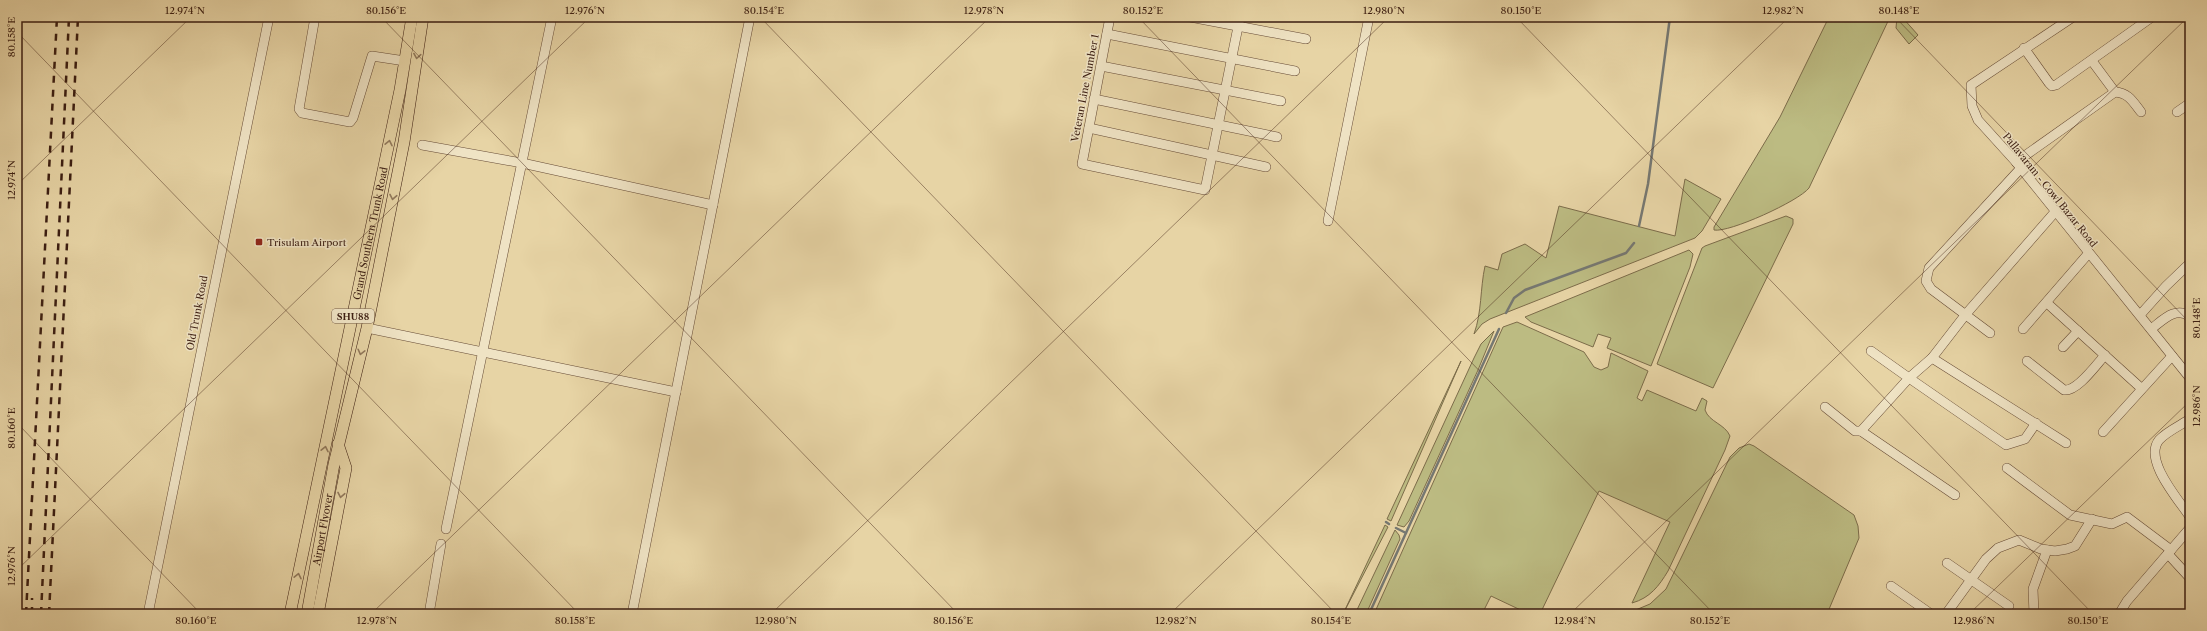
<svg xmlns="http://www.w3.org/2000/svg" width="2207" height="631" font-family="'Libre Caslon Text',serif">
<rect width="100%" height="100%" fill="#e7d4a5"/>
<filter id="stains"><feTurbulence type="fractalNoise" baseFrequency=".005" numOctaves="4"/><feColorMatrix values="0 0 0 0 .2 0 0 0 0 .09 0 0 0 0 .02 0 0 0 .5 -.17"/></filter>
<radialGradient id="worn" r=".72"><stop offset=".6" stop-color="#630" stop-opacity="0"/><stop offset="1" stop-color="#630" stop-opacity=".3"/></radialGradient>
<g fill="#bcbb82" stroke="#7c6c4a">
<path d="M1829,17H1890L1809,188C1799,201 1729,233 1714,230V227L1780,117Z"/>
<polygon points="1897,17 1902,17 1918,35 1909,44 1896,28"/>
<path d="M1685,179L1721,199L1702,231L1695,238L1490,319L1482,324L1474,334C1482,312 1480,289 1485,266L1498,270L1502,254L1525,244L1546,258L1559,206L1675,236Z"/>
<polygon points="1786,216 1793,219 1793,224 1713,388 1657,364 1702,248 1705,246"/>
<polygon points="1689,250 1693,254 1690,267 1651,366 1607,348 1611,338 1598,334 1593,347 1531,322 1525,317"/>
<path d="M1517,322L1584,352L1594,367L1601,370L1608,367L1611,353L1648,371L1637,398L1642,401L1647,390L1696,411L1702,398L1707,401L1705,410C1709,422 1725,424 1730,436L1725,450L1668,571C1659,586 1650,598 1632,603L1670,522L1599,491L1540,614H1529L1491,596L1482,614H1374L1503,327Z"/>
<polygon points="1494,331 1478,370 1409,521 1404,527 1397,525 1474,358 1481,344"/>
<polygon points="1461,361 1391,521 1387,519"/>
<polygon points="1749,444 1754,446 1854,515 1858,526 1859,538 1827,614 1626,614 1650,604 1666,589 1730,457 1739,448"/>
<polygon points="1385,525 1388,527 1343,614"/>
<polygon points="1395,530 1399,535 1400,539 1366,614 1355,614"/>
</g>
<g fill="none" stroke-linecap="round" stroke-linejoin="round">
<g stroke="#767872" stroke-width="2.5">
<polyline points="1639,226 1648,184 1670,17"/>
<polyline points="1506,313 1514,298 1525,290 1626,253 1634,243"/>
<polyline points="1386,522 1389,524"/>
<polyline points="1396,528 1406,533"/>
<polyline points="1369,614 1499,329"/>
</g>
<g stroke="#664b36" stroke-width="10">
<g id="minor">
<polyline points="315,17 299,109 302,113 350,122 353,118 372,56 405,61"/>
<polyline points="1110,17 1082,164 1205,190 1240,17"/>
<polyline points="1190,17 1306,39"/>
<polyline points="2073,17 1971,85 1972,106 1978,120 2016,162 2190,378"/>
<polyline points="1107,34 1295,71"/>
<polyline points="2024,48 2049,83 2052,86 2056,85 2152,17"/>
<polyline points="1101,66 1281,101"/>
<path d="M2115,92C2129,93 2133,102 2141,112"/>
<polyline points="1094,99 1277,137"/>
<polyline points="2177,112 2190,103"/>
<polyline points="1089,128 1266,167"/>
<polyline points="422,145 522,163 713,205"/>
<polyline points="2016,162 2115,92 2092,61"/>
<polyline points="1328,221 1369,17"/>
<polyline points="2047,303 2141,388"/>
<polyline points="2140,315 2166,286 2190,263"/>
<polyline points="367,328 676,392"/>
<polyline points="2023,329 2088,254"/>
<path d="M2151,329C2162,321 2176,305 2190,317"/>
<polyline points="1990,333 1931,289 1926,281 1929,268 2021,168"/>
<polyline points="2063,347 2078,331"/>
<polyline points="1932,358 2066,443"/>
<path d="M2027,361L2064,390C2077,392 2096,365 2105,355"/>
<polyline points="1825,407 1855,431 1861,431 1909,378 1871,351"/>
<path d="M2190,419C2181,425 2166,432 2159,440C2143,460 2179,500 2190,517"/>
<polyline points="2036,423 2025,439 2006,445 1909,378 1932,358 1966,314 2055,212"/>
<polyline points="1861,431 1955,495"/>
<polyline points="2103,432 2172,356"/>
<polyline points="2007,468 2070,515 2112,524 2127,517 2171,550"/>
<polyline points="446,529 552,17"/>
<polyline points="2168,554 2190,578"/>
<polyline points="1947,563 2009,606"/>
<polyline points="1891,586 1931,614"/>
<polyline points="148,614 269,17"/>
<polyline points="429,614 441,544"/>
<polyline points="632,614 750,17"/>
<polyline points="1946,614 1986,559 1998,548 2019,540 2041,549 2055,551 2067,549 2075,546 2092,519"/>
<polyline points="2034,614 2033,589 2047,550"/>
<polyline points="2119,614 2127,601 2190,528"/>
</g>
</g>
<g stroke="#3b1d11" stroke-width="12">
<g id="major">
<path id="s1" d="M290,614L400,90L412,17"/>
<path id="s2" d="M307,614L334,464L367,328L404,142L423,17"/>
<polyline points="318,614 346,468 338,444"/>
</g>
</g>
<use href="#minor" stroke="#efe3c4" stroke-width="9"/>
<use href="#major" stroke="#e7d4a5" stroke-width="11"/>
<g stroke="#3b1d11" stroke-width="2.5" stroke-dasharray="7 7" stroke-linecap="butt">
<polyline points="26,614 57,17"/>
<polyline points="32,614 32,598"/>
<polyline points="41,614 69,17"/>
<polyline points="49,614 78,17"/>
</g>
</g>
<defs><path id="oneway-chevron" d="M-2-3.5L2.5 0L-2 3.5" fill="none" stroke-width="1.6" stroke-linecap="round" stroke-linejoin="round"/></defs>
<g stroke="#91785b">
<use href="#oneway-chevron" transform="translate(417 56) rotate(99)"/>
<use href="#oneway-chevron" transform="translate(389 143) rotate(-78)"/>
<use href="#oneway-chevron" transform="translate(393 197) rotate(101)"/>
<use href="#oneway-chevron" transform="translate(361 352) rotate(104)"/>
<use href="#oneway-chevron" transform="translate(325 449) rotate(-78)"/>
<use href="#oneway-chevron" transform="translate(341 495) rotate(101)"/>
<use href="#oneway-chevron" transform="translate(298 576) rotate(-78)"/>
</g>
<path fill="none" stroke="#3b1d11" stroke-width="1" stroke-opacity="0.45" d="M381,17L958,614M760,17L1336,614M1138,17L1714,614M1516,17L2093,614M1895,17L2190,323M17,32L579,614M17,185L191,17M17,423L201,614M17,570L590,17M371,614L990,17M771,614L1389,17M1170,614L1789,17M1570,614L2188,17M1969,614L2190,401"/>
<rect fill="#8f2418" stroke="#efe3c4" stroke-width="1.5" x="255" y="238" width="8" height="8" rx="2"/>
<g text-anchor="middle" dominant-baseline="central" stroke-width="3" stroke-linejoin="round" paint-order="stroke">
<rect fill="#efe3c4" stroke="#715847" stroke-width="1" x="332" y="309" width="42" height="14" rx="3"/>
<g font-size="9" font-weight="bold" fill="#3b1d11">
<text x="353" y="316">SHU88</text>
</g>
<g font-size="10" fill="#3b1d11" stroke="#efe3c4">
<text transform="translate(1085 88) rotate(-79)">Veteran Line Number 1</text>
<text transform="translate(2050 190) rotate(51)">Pallavaram - Cowl Bazar Road</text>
<text stroke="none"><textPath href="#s1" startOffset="389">Grand Southern Trunk Road</textPath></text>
<text transform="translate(197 313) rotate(-79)">Old Trunk Road</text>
<text stroke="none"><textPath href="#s2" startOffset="86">Airport Flyover</textPath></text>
</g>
<g font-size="10" fill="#3b1d11" stroke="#efe3c4" text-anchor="start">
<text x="267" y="242">Trisulam Airport</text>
</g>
</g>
<rect width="2207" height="631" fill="none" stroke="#e7d4a5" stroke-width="44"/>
<rect x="22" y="22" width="2163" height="587" fill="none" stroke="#3b1d11" stroke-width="1.5"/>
<g font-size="10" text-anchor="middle" fill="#3b1d11">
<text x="185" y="14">12.974°N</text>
<text x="386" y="14">80.156°E</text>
<text x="585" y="14">12.976°N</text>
<text x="764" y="14">80.154°E</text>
<text x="984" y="14">12.978°N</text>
<text x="1143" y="14">80.152°E</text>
<text x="1384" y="14">12.980°N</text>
<text x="1521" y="14">80.150°E</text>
<text x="1783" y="14">12.982°N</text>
<text x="1899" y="14">80.148°E</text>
<text transform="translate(11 37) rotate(-90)" y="4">80.158°E</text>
<text transform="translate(11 180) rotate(-90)" y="4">12.974°N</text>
<text transform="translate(2196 318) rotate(-90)" y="4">80.148°E</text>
<text transform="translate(2196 406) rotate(-90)" y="4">12.986°N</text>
<text transform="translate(11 428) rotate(-90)" y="4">80.160°E</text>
<text transform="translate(11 566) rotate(-90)" y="4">12.976°N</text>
<text x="196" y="624">80.160°E</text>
<text x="377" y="624">12.978°N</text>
<text x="575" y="624">80.158°E</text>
<text x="776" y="624">12.980°N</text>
<text x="953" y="624">80.156°E</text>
<text x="1176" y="624">12.982°N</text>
<text x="1331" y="624">80.154°E</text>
<text x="1575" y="624">12.984°N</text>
<text x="1710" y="624">80.152°E</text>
<text x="1974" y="624">12.986°N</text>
<text x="2088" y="624">80.150°E</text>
</g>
<rect width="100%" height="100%" filter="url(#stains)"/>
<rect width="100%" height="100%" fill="url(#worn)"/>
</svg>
